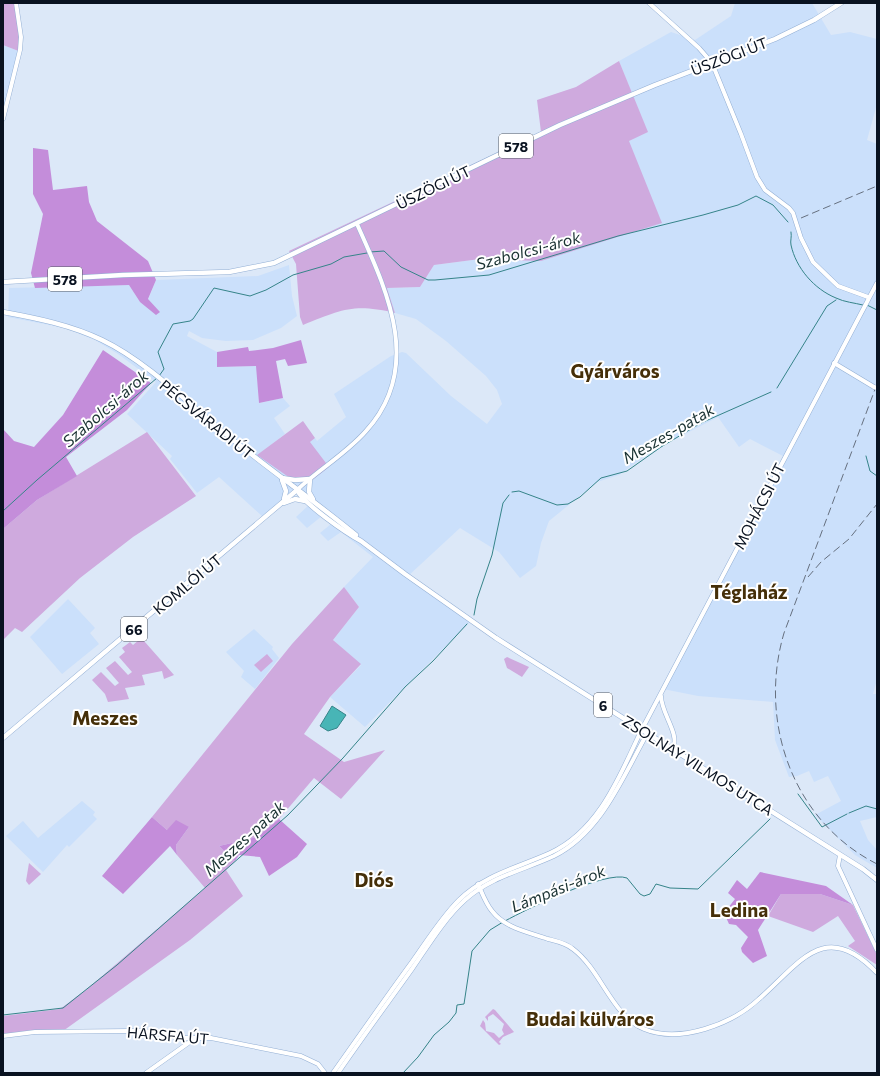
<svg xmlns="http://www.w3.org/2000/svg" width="880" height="1076" font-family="Commissioner,sans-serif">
<rect width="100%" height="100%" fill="#dce8f8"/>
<g fill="#cbe0fb">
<polygon points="735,3 812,3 831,35 850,32 877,39 877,104 867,140 877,144 877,680 873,694 877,694 877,817 860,821 868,840 877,850 877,868 855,855 815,815 841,801 828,776 814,782 809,771 797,776 789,777 775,740 773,702 698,696 663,689 783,456 750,439 739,447 718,417 656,449 619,475 597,482 549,521 541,543 536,566 520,578 499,552 460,528 407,577 471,621 365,727 330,697 361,665 333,640 359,607 344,587 373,557 341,532 328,541 320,533 331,524 322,516 307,528 296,517 311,503 299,492 279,502 263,517 219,477 197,493 170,459 172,456 127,414 156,382 118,354 95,340 65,328 8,317 9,288 129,285 140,302 160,312 148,300 156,280 258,276 289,265 292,296 297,316 281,328 253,340 226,341 202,338 189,331 187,336 217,352 217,367 257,366 259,403 283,398 290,406 274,418 285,434 258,455 310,442 315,438 317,441 346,417 334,394 391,356 402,352 406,353 451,396 487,424 502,404 497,390 486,376 446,341 416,319 395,313 387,288 420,287 434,265 480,259 541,261 629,141 647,131 619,61 671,32 695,40 731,16"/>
<polygon points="3,45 21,52 3,121"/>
<polygon points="68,599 95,628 90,633 99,644 62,674 30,637"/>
<polygon points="254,629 273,647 272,649 279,658 255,689 241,677 244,671 226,652"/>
<polygon points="82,801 95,812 93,815 97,819 69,847 67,845 43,872 6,836 23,821 38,838"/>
</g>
<g fill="#cfaade">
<polygon points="3,3 15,3 21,52 3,45"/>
<path d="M619,61L648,132L629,141L662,223L541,261L480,259L434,265L420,287L387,288L395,313C353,303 341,310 303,325L300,317L296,264L289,251L541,132L537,100L576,87Z"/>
<polygon points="303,421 315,438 310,442 329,467 311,481 290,478 257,455"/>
<polygon points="147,432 196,496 133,537 80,578 22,632 15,628 3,640 3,529 37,500"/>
<polygon points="344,587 359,607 333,640 361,664 330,697 304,734 344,762 385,750 341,799 314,778 279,819 257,837 219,846 235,861 226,870 243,896 190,940 63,1031 3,1035 3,1016 60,1009 87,989 205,888 177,855 176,845 189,827 167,830 152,817 292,644"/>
<polygon points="137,633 174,675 164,679 162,671 142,675 145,685 125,688 129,699 108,702 105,694 92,680 101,672 115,686 119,683 106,668 115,661 128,675 132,672 119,657 125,652 122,648 130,642 133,645 139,640 135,635"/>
<polygon points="267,654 273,661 261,672 254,665"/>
<polygon points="507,657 529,667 522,677 507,668 504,659"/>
<polygon points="29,863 41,874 29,885 26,881"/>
<polygon points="788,892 820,894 853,905 877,955 877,965 848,946 855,941 838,916 813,932 768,916 781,894"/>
<polygon points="493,1009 495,1010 514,1032 503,1037 499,1042 501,1044 499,1045 480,1026 483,1020 485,1023 486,1031 494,1033 499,1038 504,1034 502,1030 504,1024 493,1014 488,1017 488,1021 485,1017"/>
</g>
<g fill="#c48dda">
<polygon points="33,148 48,150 53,190 87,186 89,202 97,221 148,261 156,280 148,299 160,312 156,315 140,302 129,285 35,288 31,273 43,214 33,194"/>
<polygon points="301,340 307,363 288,366 285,359 276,361 283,398 259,403 256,366 217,367 217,352 248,347 249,351 273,348"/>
<polygon points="103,350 151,383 127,410 66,457 77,476 37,500 3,529 3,429 14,441 34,447 63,415"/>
<polygon points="152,817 167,830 176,820 189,827 176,845 177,855 170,846 123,894 102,876"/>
<polygon points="279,819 307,844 297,857 269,876 260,857 239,855 235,861 219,846 257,837"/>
<polygon points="760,872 826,886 853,905 820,894 781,894 758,930 767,956 753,963 742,952 741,948 748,937 736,925 729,924 724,913 735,899 728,893 737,880 747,889"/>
</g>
<polygon fill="#48b5b6" stroke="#358489" points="332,706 346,715 337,728 328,731 320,726"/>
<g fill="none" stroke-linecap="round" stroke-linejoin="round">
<g stroke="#358489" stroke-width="1">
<path d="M791,232C792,237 790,241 791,245C796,268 814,289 836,298C844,302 855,303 863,305"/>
<polyline points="370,252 384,251 401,267 428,280 435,280 489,275 618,236 703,215 738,205 756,196 773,205 788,222"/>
<polyline points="867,305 877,310"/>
<polyline points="159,376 164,369 158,352 173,324 190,321 193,319 214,288 250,296 266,290 293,275 331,264 344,257 367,253"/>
<polyline points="777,388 827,306 836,300"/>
<polyline points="866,456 870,471 877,476"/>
<polyline points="512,492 519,491 557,505 568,504 580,497 601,478 627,471 661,447 701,423 771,392"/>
<polyline points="3,511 37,480 157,378"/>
<polyline points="474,615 477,599 492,555 503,503 509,495"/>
<polyline points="798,794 822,827 847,814"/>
<polyline points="849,813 866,806 877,809"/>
<path d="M505,921C527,909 606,870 627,878L640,894L644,896L650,894L656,884L670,888L698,889L770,819"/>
<polyline points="3,1015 63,1008 117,965 288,815 343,758 405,687 433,661 467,624"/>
<polyline points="403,1073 418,1057 434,1035 449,1022 456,1013 457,1005 464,1004 472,951 490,930 503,922"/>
</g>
<g stroke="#93afd4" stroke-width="5">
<g id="secondary">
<polyline points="649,3 699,48 712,63 741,134 757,177 765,190 789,208 793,213 801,238 813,262 838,286 868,297"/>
<polyline points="3,119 20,50 21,37 16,3"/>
<polyline points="834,363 874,387"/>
<path d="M297,490C319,469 346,454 366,431C424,367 387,291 357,224"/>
<path d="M661,696C661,713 680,734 673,748"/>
<polyline points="840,855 838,866 877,950"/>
<path d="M478,884C482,893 486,904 492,911C505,928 528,932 548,939C556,941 566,943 573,949C601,970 612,1016 644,1029C680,1044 732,1024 759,999C800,963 825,918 877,973"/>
<polyline points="3,1036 35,1032 128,1031 145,1031 181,1038 211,1038 301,1056 318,1064 325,1073"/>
<polyline points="146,1073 194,1039"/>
<path d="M333,1073C359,1036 385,999 412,962C427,941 441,918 459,900C484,875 519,867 550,853C598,831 619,778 640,733L877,283"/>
<path d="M338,1073C362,1038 387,1004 412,969C428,946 444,919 465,900C490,877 524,870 554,856C602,832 623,776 648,732"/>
</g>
</g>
<g stroke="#93afd4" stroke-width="5.5">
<g id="primary">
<polyline points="3,282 123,275 229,272 274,263 560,125 655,85 775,39 814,20 841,3"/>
<path d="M3,312C36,318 71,325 102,340C144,360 186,401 222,431C266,467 312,499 356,535"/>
<polyline points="282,478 295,480 310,479 309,492 313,499"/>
<polyline points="282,480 286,491 284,499"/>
<path d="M297,490C304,504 346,533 361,541L405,574L496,638L863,869L877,880"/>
<polyline points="284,503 295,499 305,501"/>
<polyline points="3,738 297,490"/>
</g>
</g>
<use href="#secondary" stroke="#fff" stroke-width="4"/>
<use href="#primary" stroke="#fff" stroke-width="4.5"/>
<g stroke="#66707f" stroke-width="1" stroke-dasharray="8 4" stroke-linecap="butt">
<polyline points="801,218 877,186"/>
<path d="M877,384L784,633C758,721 792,821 877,864"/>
<polyline points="808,577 821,562 849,539 877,504"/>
</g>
<g stroke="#93afd4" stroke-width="5" stroke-linecap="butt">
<polyline id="secondary-bridge" points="874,387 877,388"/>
</g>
<use href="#secondary-bridge" stroke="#fff" stroke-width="4"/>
</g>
<g text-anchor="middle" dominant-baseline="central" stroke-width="4" stroke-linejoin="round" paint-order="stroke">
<g fill="#fff" stroke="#535963" stroke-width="1">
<rect x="499" y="134" width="34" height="24" rx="3"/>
<rect x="48" y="267" width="34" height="24" rx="3"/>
<rect x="121" y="617" width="26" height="24" rx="3"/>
<rect x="594" y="693" width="18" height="24" rx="3"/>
</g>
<g font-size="14" font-weight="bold" fill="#091220">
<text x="516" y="146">578</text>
<text x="65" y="279">578</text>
<text x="134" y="629">66</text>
<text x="603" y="705">6</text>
</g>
<g font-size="15" fill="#091220" stroke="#fff">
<text transform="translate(729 56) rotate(-21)">ÜSZÖGI ÚT</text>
<text transform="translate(433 187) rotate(-26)">ÜSZÖGI ÚT</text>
<text transform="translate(207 419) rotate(39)">PÉCSVÁRADI ÚT</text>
<text transform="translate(759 506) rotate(-63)">MOHÁCSI ÚT</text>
<text transform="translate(187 584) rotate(-40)">KOMLÓI ÚT</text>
<text transform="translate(698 765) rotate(32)">ZSOLNAY VILMOS UTCA</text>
<text transform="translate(168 1035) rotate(5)">HÁRSFA ÚT</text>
</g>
<g font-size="16" font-style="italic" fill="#193131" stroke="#fff">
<text transform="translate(528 250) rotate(-15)">Szabolcsi-árok</text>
<text transform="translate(105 408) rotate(-41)">Szabolcsi-árok</text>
<text transform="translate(668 433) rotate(-30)">Meszes-patak</text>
<text transform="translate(244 838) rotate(-42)">Meszes-patak</text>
<text transform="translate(558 888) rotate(-22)">Lámpási-árok</text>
</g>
<g font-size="19" font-weight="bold" fill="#452f09" stroke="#fff">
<text x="615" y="370">Gyárváros</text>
<text x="749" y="591">Téglaház</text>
<text x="105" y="717">Meszes</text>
<text x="374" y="879">Diós</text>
<text x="739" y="909">Ledina</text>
<text x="590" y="1018">Budai külváros</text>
</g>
</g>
<rect width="880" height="1076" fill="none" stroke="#091220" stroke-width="8"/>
</svg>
